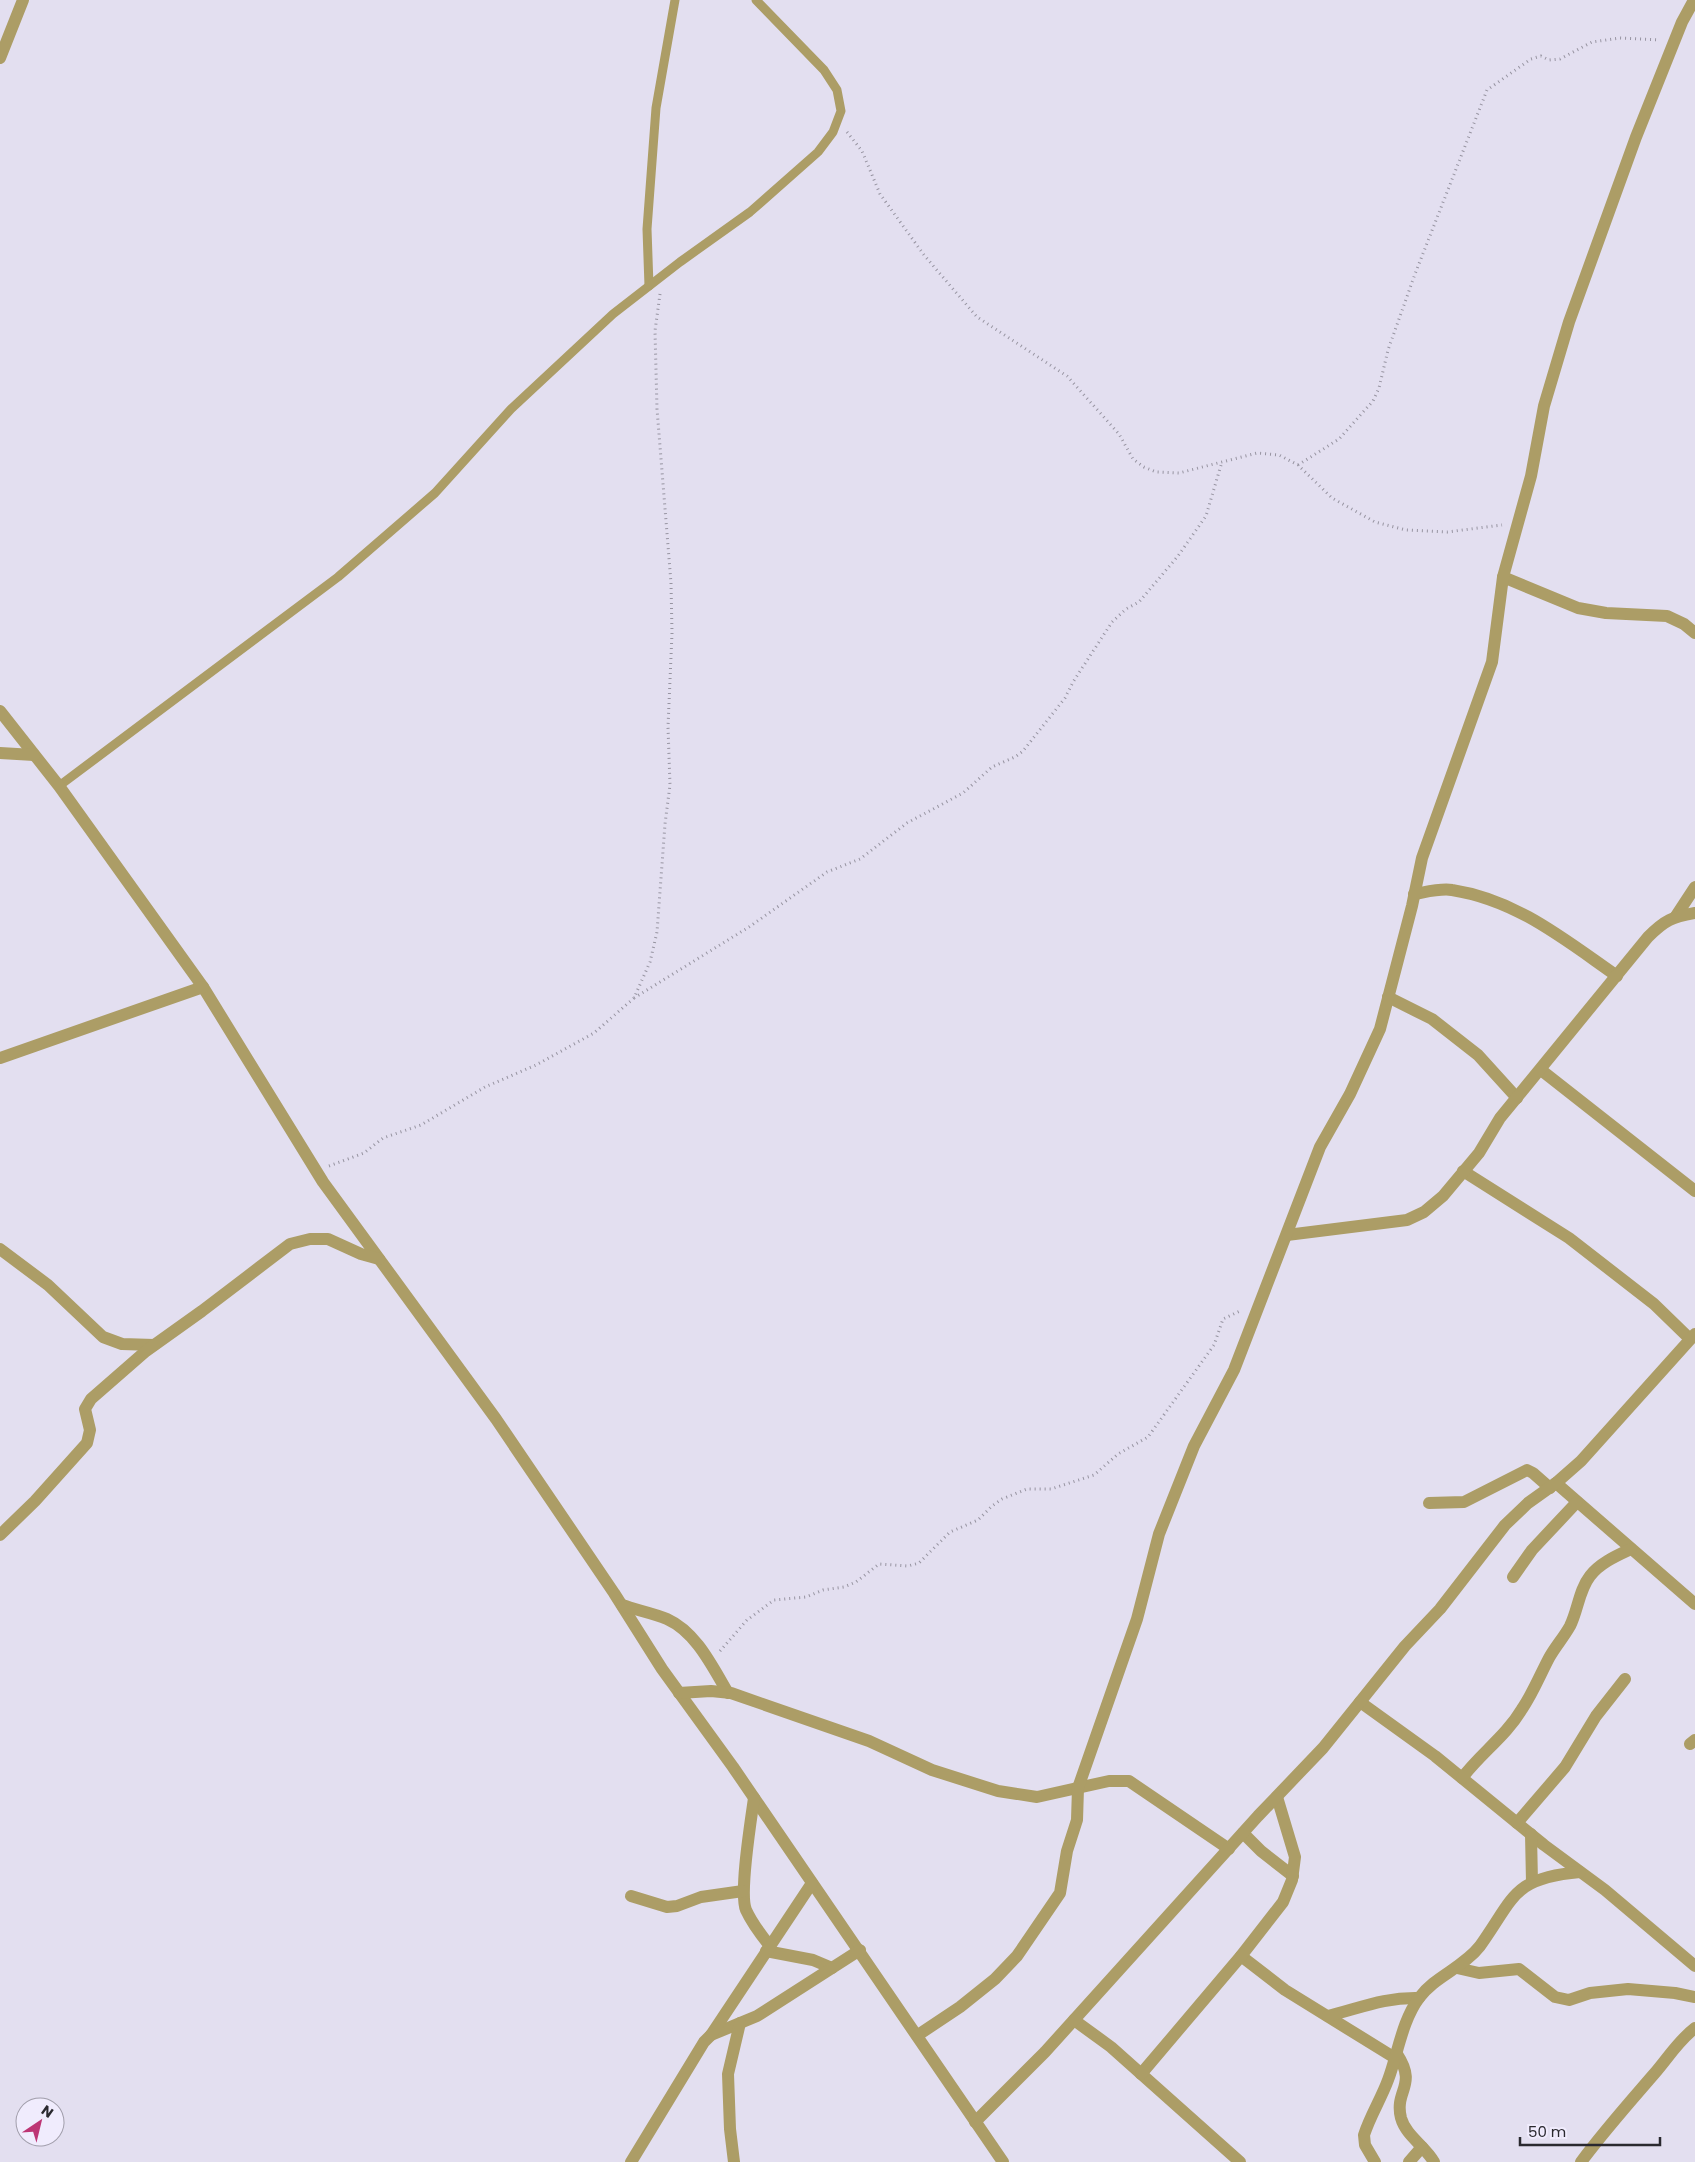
<svg xmlns="http://www.w3.org/2000/svg" width="1695" height="2162" font-family="Poppins,sans-serif">
<rect width="100%" height="100%" fill="#e3dff0"/>
<g fill="none" stroke-linecap="round" stroke-linejoin="round">
<g stroke="#9794a1" stroke-width="3" stroke-dasharray="1 4" stroke-linecap="butt">
<polyline points="847,132 862,151 880,194 924,255 977,317 1067,376 1119,434 1133,459 1144,467 1156,472 1179,473 1257,453 1279,455 1298,465 1332,498 1375,522 1406,530 1447,532 1502,525"/>
<polyline points="1298,465 1339,439 1373,401 1379,388 1388,350 1415,274 1487,90 1531,59 1541,56 1549,60 1560,59 1592,42 1620,38 1659,40"/>
<polyline points="634,998 749,927 827,872 860,859 907,823 963,793 992,767 1015,757 1023,751 1065,698 1073,682 1112,622 1126,609 1139,602 1178,556 1206,516 1221,465"/>
<polyline points="329,1166 364,1153 383,1138 421,1125 485,1087 536,1065 594,1033 634,998 650,962 657,932 665,824 670,785 668,727 672,633 671,583 657,409 655,331 660,294"/>
<polyline points="720,1651 747,1620 774,1600 806,1597 823,1590 844,1587 856,1582 879,1564 908,1566 919,1563 950,1532 978,1520 992,1506 1002,1499 1027,1489 1051,1489 1094,1475 1118,1454 1148,1437 1214,1345 1223,1319 1242,1310"/>
</g>
<g stroke="#ac9d66" stroke-width="9">
<polyline points="649,286 647,229 656,108 675,0"/>
<polyline points="59,786 338,577 435,493 511,409 613,314 680,262 750,212 818,152 833,132 841,111 837,90 824,70 756,0"/>
</g>
<g stroke="#ac9d66" stroke-width="12">
<polyline points="0,58 23,0"/>
<polyline points="1503,577 1578,608 1606,613 1667,616 1684,624 1695,633"/>
<polyline points="0,711 59,786 203,987 323,1182 496,1419 614,1593 662,1669 733,1767 1003,2162"/>
<polyline points="0,753 34,755"/>
<path d="M1414,894C1426,892 1441,888 1452,890C1517,900 1565,940 1617,976"/>
<polyline points="1676,916 1695,887"/>
<polyline points="1388,997 1432,1019 1478,1055 1517,1098"/>
<polyline points="0,1058 203,987"/>
<polyline points="1541,1070 1695,1191"/>
<polyline points="1463,1171 1569,1238 1654,1304 1690,1339"/>
<path d="M1287,1235L1407,1220L1424,1212L1443,1196L1479,1153L1500,1118L1648,937C1665,920 1672,917 1695,913"/>
<polyline points="0,1249 48,1285 103,1337 122,1344 154,1345"/>
<polyline points="1556,1483 1695,1604"/>
<polyline points="1429,1503 1464,1502 1527,1470 1533,1473 1550,1488"/>
<polyline points="0,1535 35,1501 87,1443 90,1430 85,1409 91,1399 146,1351 202,1311 290,1244 310,1239 328,1239 361,1254 379,1259"/>
<polyline points="1513,1577 1532,1550 1577,1502"/>
<path d="M622,1605C636,1610 653,1613 667,1619C696,1632 712,1666 728,1693"/>
<polyline points="679,1693 711,1691 731,1693 869,1741 932,1770 998,1791 1037,1797 1109,1781 1129,1781 1229,1849"/>
<polyline points="1360,1702 1435,1756 1544,1845 1605,1890 1695,1966"/>
<polyline points="1690,1744 1695,1740"/>
<path d="M1462,1778C1481,1753 1506,1736 1522,1709C1533,1693 1540,1675 1549,1658C1555,1647 1564,1637 1570,1626C1578,1610 1579,1590 1590,1576C1600,1563 1616,1556 1631,1549"/>
<path d="M754,1798C751,1820 739,1893 746,1910C752,1923 761,1935 770,1946"/>
<polyline points="1517,1823 1565,1767 1596,1716 1625,1679"/>
<polyline points="1243,1833 1261,1851 1293,1876"/>
<polyline points="1531,1834 1532,1882"/>
<polyline points="631,1896 667,1907 677,1906 701,1897 743,1891"/>
<polyline points="766,1951 813,1960 832,1968"/>
<polyline points="1241,1956 1285,1990 1395,2058"/>
<polyline points="1457,1968 1479,1973 1519,1969 1555,1997 1569,2000 1590,1993 1628,1989 1675,1993 1695,1997"/>
<path d="M1328,2016C1360,2008 1385,1997 1419,1998"/>
<polyline points="1074,2020 1111,2047 1240,2162"/>
<polyline points="711,2035 757,2016 860,1950"/>
<polyline points="918,2035 960,2007 995,1979 1017,1956 1060,1893 1067,1851 1077,1820 1078,1788 1137,1619 1159,1534 1194,1446 1234,1370 1320,1147 1350,1094 1380,1029 1412,906 1422,858 1492,662 1503,577 1531,476 1544,406 1569,322 1636,137 1682,22 1694,0"/>
<path d="M1397,2054C1418,2086 1394,2090 1401,2118C1406,2136 1425,2146 1434,2162"/>
<polyline points="1141,2074 1241,1956 1283,1902 1292,1880 1295,1857 1277,1797"/>
<polyline points="975,2122 1045,2052 1258,1816 1323,1748 1405,1646 1440,1609 1505,1525 1528,1503 1556,1483 1581,1461 1695,1334"/>
<polyline points="631,2162 704,2042 711,2035 812,1883"/>
<polyline points="734,2162 730,2129 728,2074 740,2023"/>
<path d="M1375,2162L1365,2145L1364,2135C1370,2116 1381,2099 1388,2080C1398,2053 1402,2021 1419,1998C1435,1976 1463,1968 1480,1946C1515,1897 1512,1878 1580,1872"/>
<polyline points="1409,2162 1422,2147"/>
<path d="M1581,2162C1604,2131 1629,2103 1654,2074C1668,2058 1678,2041 1695,2028"/>
</g>
</g>
<g transform="translate(40 2122) rotate(35)"><circle r="24" fill="#f0ecfd" stroke="#a19eab"/>
<path d="M0-4L9 19L0 12L-9 19Z" fill="#bd3574"/>
<text y="-8" font-size="14" font-weight="bold" text-anchor="middle" fill="#2a292f">N</text>
</g>
<path d="M1520 2137v8h140v-8" fill="none" stroke="#2a292f" stroke-width="2.5"/>
<text x="1528" y="2137" font-size="15" fill="#2a292f" stroke="#f0ecfd" stroke-width="4" paint-order="stroke">50 m</text>
</svg>
